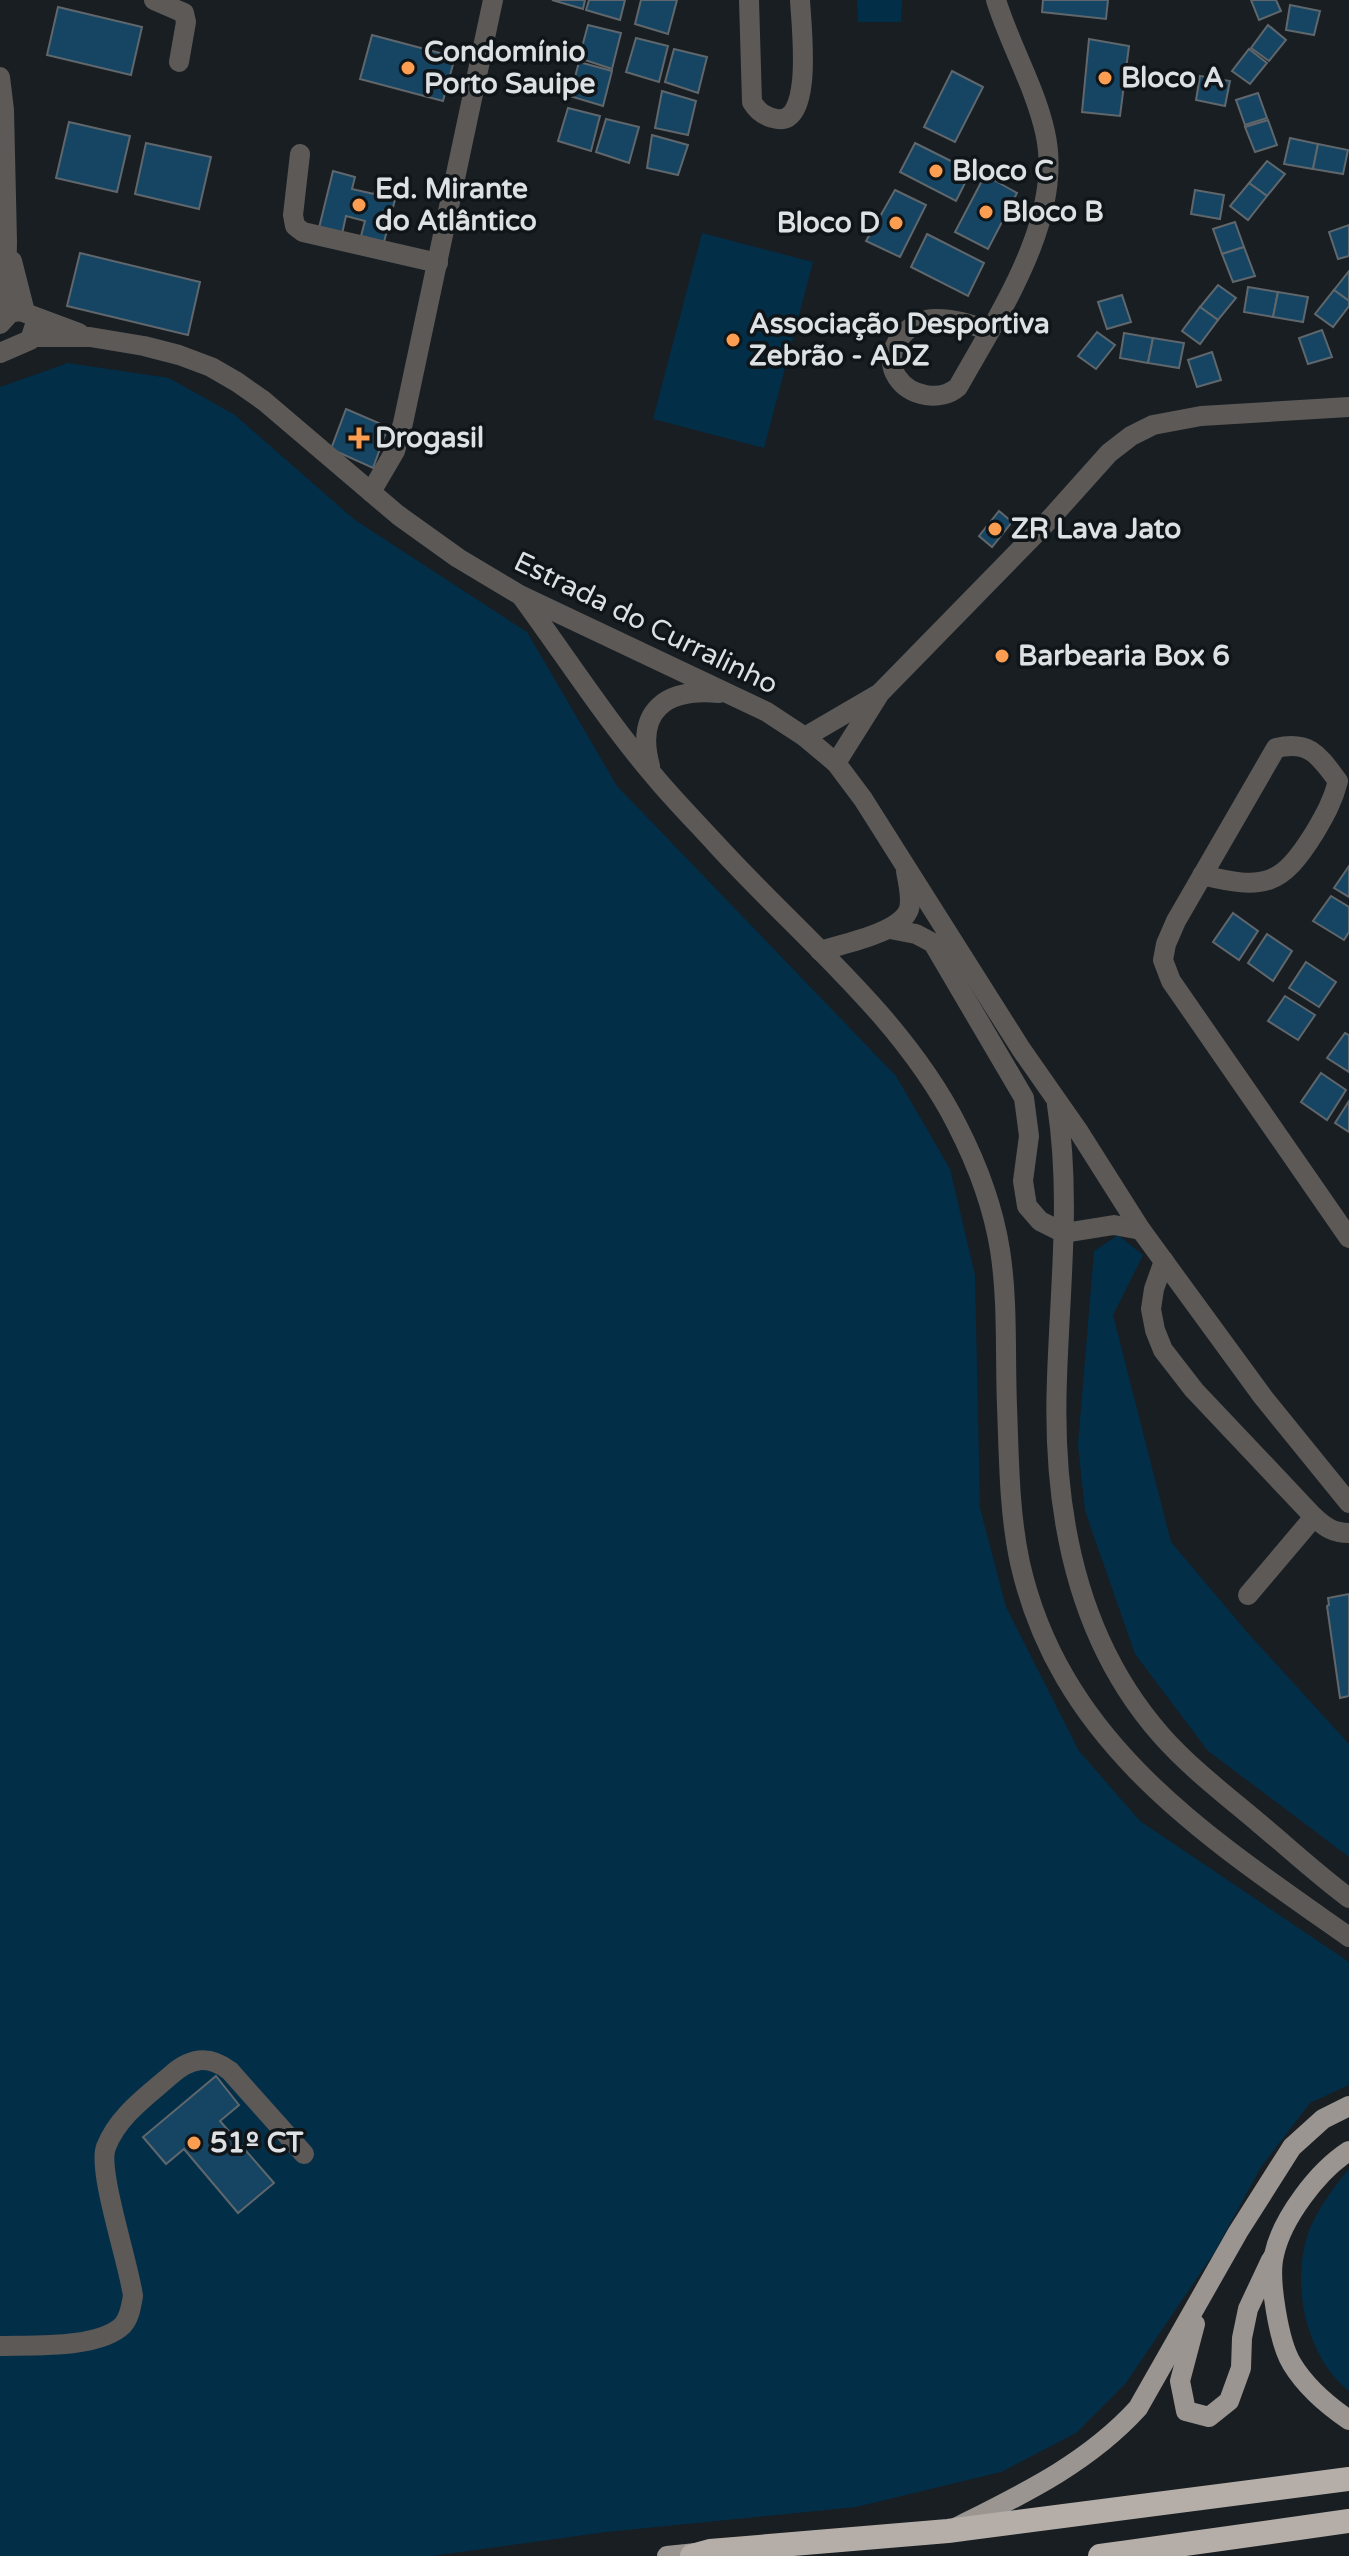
<svg xmlns="http://www.w3.org/2000/svg" width="1349" height="2556" font-family="'Varela Round',sans-serif">
<rect width="100%" height="100%" fill="#181e22"/>
<g fill="#032e48">
<polygon points="857,0 902,0 901,22 858,22"/>
<polygon points="702,233 813,262 764,448 653,419"/>
<polygon points="68,363 169,378 235,415 355,520 527,632 617,786 896,1076 950,1169 975,1275 980,1508 1006,1607 1079,1751 1140,1821 1349,1962 1349,2085 1310,2103 1261,2167 1214,2253 1126,2383 1076,2433 1001,2472 856,2507 606,2532 432,2556 0,2556 0,387"/>
<polygon points="1118,1235 1143,1255 1113,1315 1171,1542 1247,1632 1349,1744 1349,1857 1208,1751 1135,1654 1085,1511 1078,1445 1094,1251"/>
<path d="M1349,2169V2391C1304,2356 1289,2277 1311,2226C1321,2204 1334,2187 1349,2169Z"/>
</g>
<g fill="#154563" stroke="#60676c" stroke-width="2">
<polygon points="552,0 585,0 583,9"/>
<polygon points="589,0 625,0 620,20 586,10"/>
<polygon points="641,0 677,0 668,34 635,24"/>
<polygon points="1043,0 1108,0 1106,19 1042,12"/>
<polygon points="1251,0 1276,0 1281,11 1259,20"/>
<polygon points="1290,5 1320,11 1314,35 1286,30"/>
<polygon points="58,7 142,27 131,75 47,55"/>
<polygon points="588,25 621,33 612,69 579,58"/>
<polygon points="1268,25 1286,40 1269,61 1251,48"/>
<polygon points="372,35 455,57 443,101 360,79"/>
<polygon points="636,38 668,46 659,82 626,72"/>
<polygon points="1089,39 1129,46 1120,116 1082,112"/>
<polygon points="674,49 707,57 698,93 665,82"/>
<polygon points="1249,49 1267,63 1250,84 1232,71"/>
<polygon points="579,62 612,71 603,106 570,96"/>
<polygon points="952,71 983,87 955,142 924,127"/>
<polygon points="1200,76 1230,81 1225,106 1196,100"/>
<polygon points="662,91 696,101 688,135 655,128"/>
<polygon points="1258,93 1267,118 1245,125 1236,100"/>
<polygon points="568,108 600,116 591,151 558,141"/>
<polygon points="606,119 639,127 629,163 596,152"/>
<polygon points="1268,120 1277,145 1255,152 1245,127"/>
<polygon points="69,122 130,136 117,192 56,178"/>
<polygon points="652,135 688,145 678,175 647,168"/>
<polygon points="1290,138 1318,144 1313,169 1284,164"/>
<polygon points="146,143 211,157 199,209 135,194"/>
<polygon points="915,143 971,171 956,201 900,172"/>
<polygon points="1318,144 1348,150 1343,174 1313,169"/>
<polygon points="1267,161 1285,174 1267,196 1249,183"/>
<polygon points="333,171 355,177 352,189 374,194 377,183 398,188 384,242 361,236 365,221 346,216 342,234 319,228"/>
<polygon points="985,175 1017,193 988,249 955,232"/>
<polygon points="1249,183 1267,196 1248,220 1230,206"/>
<polygon points="895,190 926,205 900,257 866,241"/>
<polygon points="1195,190 1224,195 1220,219 1191,214"/>
<polygon points="1235,222 1244,247 1222,254 1213,229"/>
<polygon points="1349,225 1349,256 1338,259 1329,232"/>
<polygon points="927,234 984,263 968,296 911,267"/>
<polygon points="1244,247 1255,276 1233,282 1222,254"/>
<polygon points="80,253 200,282 188,335 67,306"/>
<polygon points="1349,271 1349,301 1334,290"/>
<polygon points="1218,285 1236,298 1218,320 1200,307"/>
<polygon points="1248,287 1278,292 1273,317 1244,312"/>
<polygon points="1334,290 1349,301 1349,306 1333,327 1315,314"/>
<polygon points="1278,292 1308,297 1303,322 1273,317"/>
<polygon points="1122,295 1131,322 1107,329 1098,302"/>
<polygon points="1200,307 1218,320 1200,344 1182,331"/>
<polygon points="1322,330 1332,357 1308,364 1299,338"/>
<polygon points="1097,332 1115,345 1096,369 1078,356"/>
<polygon points="1124,333 1153,338 1148,363 1120,358"/>
<polygon points="1153,338 1184,343 1179,368 1148,363"/>
<polygon points="1212,352 1221,380 1197,387 1188,360"/>
<polygon points="346,409 388,427 373,468 331,449"/>
<polygon points="999,511 1012,522 992,547 979,536"/>
<polygon points="1349,866 1349,897 1334,888"/>
<polygon points="1331,896 1349,907 1349,932 1344,940 1313,921"/>
<polygon points="1233,913 1258,931 1239,960 1213,942"/>
<polygon points="1267,934 1292,951 1273,981 1248,963"/>
<polygon points="1306,962 1336,982 1319,1007 1289,988"/>
<polygon points="1285,996 1315,1015 1298,1040 1268,1021"/>
<polygon points="1345,1033 1349,1035 1349,1072 1327,1058"/>
<polygon points="1321,1073 1346,1090 1327,1120 1301,1102"/>
<polygon points="1349,1101 1349,1132 1335,1123"/>
<polygon points="1349,1594 1349,1696 1340,1698 1327,1606 1329,1605 1328,1598"/>
<polygon points="216,2076 239,2105 220,2121 274,2183 238,2213 184,2149 166,2164 143,2137"/>
</g>
<g fill="none" stroke-linecap="round" stroke-linejoin="round">
<g stroke="#5c5957" stroke-width="20">
<polyline points="154,0 184,13 186,22 179,62"/>
<path d="M749,0L752,102C758,112 765,117 777,119C814,125 801,23 800,0"/>
<polyline points="0,77 4,110 7,241 6,317"/>
<polyline points="300,154 293,215 295,226 303,232 438,263"/>
<polyline points="12,261 25,312"/>
<polyline points="0,324 10,313 20,311 79,333"/>
<path d="M990,331C972,325 953,318 934,319C908,320 880,351 897,377C910,397 941,402 958,387C998,315 1065,218 1045,132C1035,87 1010,45 996,0"/>
<polyline points="33,337 90,337 144,346 179,355 211,367 237,382 264,401 398,515 458,558 520,595 767,712 805,737 836,763 863,799 1021,1049 1079,1132 1141,1230 1263,1397 1349,1503"/>
<polyline points="0,353 30,340 35,325"/>
<polyline points="371,492 395,451 403,423 493,0"/>
<path d="M522,597C566,657 607,721 655,777C674,800 696,822 716,844C797,933 902,1016 957,1125C977,1164 993,1206 1000,1250C1008,1301 1005,1355 1007,1406C1009,1458 1009,1512 1020,1563C1061,1744 1207,1837 1349,1937"/>
<polyline points="805,737 877,695"/>
<polyline points="836,763 880,693 1049,520 1109,453 1131,436 1153,425 1201,416 1349,407"/>
<path d="M650,766C635,710 666,688 719,693"/>
<path d="M1202,875C1264,890 1281,887 1315,832C1325,815 1333,801 1338,781C1319,756 1310,740 1276,748L1176,921L1166,944L1163,960L1171,981L1349,1238"/>
<polyline points="890,929 916,934 933,943 1024,1098 1029,1136 1023,1181 1027,1206 1040,1221 1064,1233 1114,1225 1141,1230"/>
<path d="M820,951C842,944 901,933 909,909C912,898 908,883 906,871"/>
<path d="M1057,1105C1071,1195 1060,1287 1057,1378C1052,1506 1074,1636 1161,1735C1190,1768 1227,1796 1260,1824C1290,1849 1318,1875 1349,1898"/>
<path d="M1164,1261L1154,1289L1151,1309L1155,1330L1163,1350L1194,1390L1314,1517C1325,1527 1333,1533 1349,1533"/>
<polyline points="1248,1595 1314,1517"/>
<path d="M0,2346C32,2345 99,2349 123,2325C130,2317 131,2306 133,2296C129,2264 97,2170 106,2147C118,2116 147,2096 171,2075C190,2058 208,2054 230,2071L304,2154"/>
</g>
<g stroke="#9b9591" stroke-width="20">
<path d="M1349,2151C1318,2171 1282,2218 1274,2255C1268,2279 1279,2343 1292,2364C1306,2387 1327,2405 1349,2420"/>
<polyline points="1195,2324 1180,2381 1186,2411 1209,2417 1229,2401 1241,2368 1242,2338 1248,2309 1271,2260"/>
<path d="M957,2527C1023,2494 1088,2463 1138,2408L1238,2232L1292,2147L1323,2119L1349,2106"/>
<polyline points="667,2556 706,2552"/>
</g>
<g stroke="#b4ada8" stroke-width="24">
<polyline points="692,2556 710,2551 948,2531 1349,2479"/>
<polyline points="1100,2556 1349,2521"/>
</g>
</g>
<g fill="#fb9e51" stroke="#0f1518" stroke-width="3">
<circle cx="408" cy="68" r="8"/>
<circle cx="1105" cy="78" r="8"/>
<circle cx="936" cy="171" r="8"/>
<circle cx="359" cy="205" r="8"/>
<circle cx="986" cy="212" r="8"/>
<circle cx="896" cy="223" r="8"/>
<circle cx="733" cy="340" r="8"/>
<path d="M355 426h8v8h8v8h-8v8h-8v-8h-8v-8h8z"/>
<circle cx="995" cy="529" r="8"/>
<circle cx="1002" cy="656" r="8"/>
<circle cx="194" cy="2143" r="8"/>
</g>
<g text-anchor="middle" dominant-baseline="central" stroke-width="7" stroke-linejoin="round" paint-order="stroke">
<g font-size="28" font-weight="bold" fill="#dde1e4" stroke="#0f1518" text-anchor="start">
<text x="424" y="52">Condomínio<tspan x="424" dy="32">Porto Sauipe</tspan></text>
<text x="1121" y="78">Bloco A</text>
<text x="952" y="171">Bloco C</text>
<text x="375" y="189">Ed. Mirante<tspan x="375" dy="32">do Atlântico</tspan></text>
<text x="1002" y="212">Bloco B</text>
<text x="880" y="223" text-anchor="end">Bloco D</text>
<text x="749" y="324">Associação Desportiva<tspan x="749" dy="32">Zebrão - ADZ</tspan></text>
<text x="375" y="438">Drogasil</text>
<text x="1011" y="529">ZR Lava Jato</text>
<text x="1018" y="656">Barbearia Box 6</text>
<text x="210" y="2143">51º CT</text>
</g>
<g font-size="28" fill="#dde1e4" stroke="#0f1518">
<text transform="translate(646 623) rotate(26)">Estrada do Curralinho</text>
</g>
</g>
</svg>
